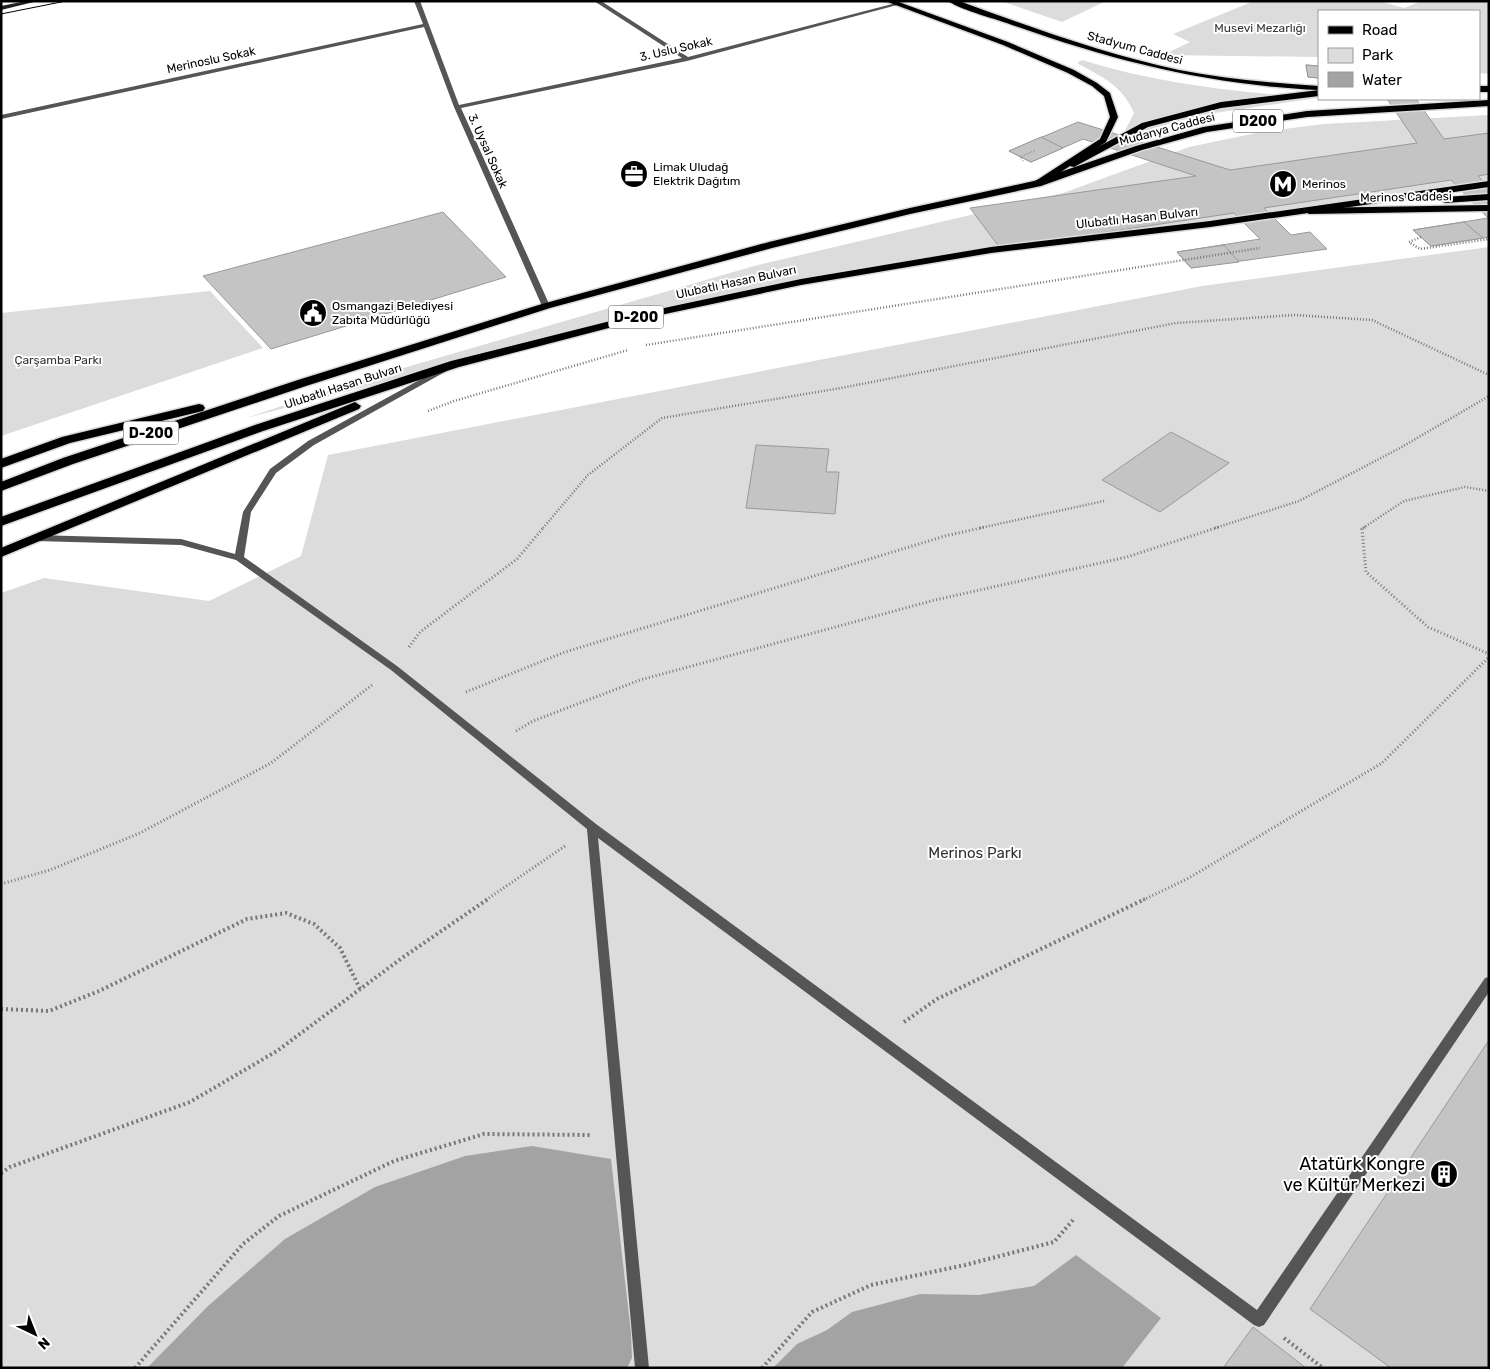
<svg xmlns="http://www.w3.org/2000/svg" width="1490" height="1369" font-family="Rubik,sans-serif">
<rect width="100%" height="100%" fill="#fff"/>
<g fill="#dcdcdc">
<polygon points="1001,1 1106,1 1062,22"/>
<polygon points="1254,1 1379,1 1404,8 1422,1 1489,1 1489,74 1479,73 1479,11 1319,11 1319,57 1163,55 1190,42 1173,34"/>
<path d="M1082,60C1158,84 1238,92 1317,98L1201,115L1122,137L1134,113C1122,85 1102,77 1077,63Z"/>
<path d="M1489,115V180C1403,193 1317,207 1230,218C1106,234 981,247 858,268C651,304 449,366 246,418L345,385L754,266L1063,193L1189,147L1261,132L1324,124Z"/>
<polygon points="1489,247 1489,1368 1,1368 1,593 44,578 209,601 301,556 328,455 1202,286"/>
<polygon points="210,291 263,348 1,436 1,313"/>
</g>
<g fill="#a3a3a3">
<polygon points="532,1146 611,1159 631,1333 632,1358 627,1368 147,1368 208,1306 285,1239 375,1187 465,1156"/>
<polygon points="1076,1255 1161,1318 1122,1368 773,1368 797,1344 827,1330 852,1312 920,1294 979,1295 1034,1286"/>
</g>
<g fill="#c4c4c4" stroke="#999">
<polygon points="1306,65 1319,66 1319,78 1308,77"/>
<polygon points="1306,65 1319,66 1319,78 1308,77"/>
<polygon points="1387,99 1416,99 1444,139 1489,133 1489,174 1478,176 1489,187 1489,237 1431,246 1413,230 1488,218 1451,180 1264,208 1291,235 1310,232 1327,249 1191,268 1177,252 1260,239 1234,213 1000,248 970,208 1196,176 1083,139 1031,162 1009,151 1078,122 1230,170 1417,143"/>
<polygon points="1041,137 1063,148 1031,162 1009,151"/>
<polygon points="443,212 506,277 271,349 203,276"/>
<polygon points="1464,222 1483,238 1431,246 1413,230"/>
<polygon points="1224,245 1239,262 1191,268 1177,252"/>
<polygon points="1171,432 1229,463 1160,512 1102,480"/>
<polygon points="756,445 829,449 826,472 839,472 835,514 746,508"/>
<polygon points="1489,1040 1489,1368 1391,1368 1310,1309"/>
<polygon points="1253,1327 1306,1368 1223,1368"/>
</g>
<g fill="none" stroke-linecap="round" stroke-linejoin="round">
<g stroke="#dbdbdb" stroke-width="3">
<g id="primary">
<polygon points="885,1 896,1 1008,42 1074,70 1097,83 1110,93 1118,117 1106,142 1040,186 1034,186 1034,182 1100,139 1110,117 1104,96 1092,86 1068,73 1003,45"/>
<path d="M948,1H959C1031,27 1104,54 1179,70C1225,79 1272,83 1319,86V90C1210,85 1117,62 1015,26C997,19 963,11 948,1Z"/>
<polygon points="1489,205 1489,211 1309,214 1305,211 1309,208"/>
</g>
</g>
<g stroke="#dbdbdb" stroke-width="3">
<g id="highway">
<rect x="1479" y="86" width="10" height="6"/>
<polygon points="1319,90 1319,96 1221,108 1148,127 1074,167 1065,165 1142,123 1221,102"/>
<polygon points="1489,100 1489,106 1307,117 1207,132 1142,150 1041,186 910,214 772,248 550,308 306,386 73,464 1,491 1,482 63,458 298,380 542,304 769,242 910,208 1034,181 1136,146 1203,127 1307,111"/>
<polygon points="1489,181 1489,187 1210,227 991,253 801,285 651,317 459,367 263,431 1,526 1,517 255,425 451,361 650,311 801,279 991,247 1210,221"/>
<polygon points="1489,194 1489,200 1445,203 1440,200 1445,197"/>
<polygon points="355,402 361,406 359,409 1,557 1,548"/>
<polygon points="199,404 203,405 205,408 203,411 70,443 1,468 1,459 62,437"/>
</g>
</g>
<polyline stroke="#777" stroke-width="2" stroke-dasharray="0.5 2" stroke-linecap="butt" points="1023,161 1020,157 1036,150"/>
<g stroke="#777" stroke-width="2.5" stroke-dasharray="1 2" stroke-linecap="butt">
<polyline points="1421,237 1409,242 1420,249 1489,239"/>
<polyline points="646,345 1260,248"/>
<polyline points="428,411 454,401 628,350"/>
<polyline points="543,528 588,475 662,418 841,388 1176,323 1294,315 1372,320 1489,375"/>
<polyline points="980,528 1104,501"/>
<polyline points="1215,528 1299,501 1400,448 1489,396"/>
<polyline points="1363,528 1404,501 1465,487 1489,491"/>
</g>
<g stroke="#777" stroke-width="3" stroke-dasharray="1 2.5" stroke-linecap="butt">
<polyline points="1365,527 1362,529 1366,572 1428,627 1489,654"/>
<polyline points="409,647 420,632 517,559 544,527"/>
<polyline points="466,692 565,652 945,536 985,527"/>
<polyline points="516,731 533,721 640,680 935,600 1127,557 1219,527"/>
<polyline points="1,884 50,870 140,833 271,763 372,685"/>
<polyline points="486,900 565,846"/>
<polyline points="1143,900 1187,879 1382,763 1489,657"/>
</g>
<g stroke="#777" stroke-width="4" stroke-dasharray="2 3" stroke-linecap="butt">
<polyline points="1,1009 49,1011 99,991 247,919 286,913 314,924 340,948 360,989"/>
<polyline points="904,1022 937,999 1145,899"/>
<polyline points="1,1173 10,1167 190,1102 277,1051 402,958 488,899"/>
<polyline points="1284,1338 1323,1368"/>
<polyline points="135,1368 243,1244 279,1216 394,1161 484,1134 591,1135"/>
<polyline points="762,1368 812,1312 871,1285 965,1265 1054,1242 1073,1220"/>
</g>
<polygon fill="#555" fill-rule="evenodd" points="445,366 451,366 452,368 314,445 276,473 251,512 244,557 397,666 596,824 1257,1310 1485,978 1489,977 1489,992 1264,1325 1259,1327 1254,1325 598,838 649,1368 635,1368 587,829 391,670 236,560 181,545 35,541 30,538 35,535 181,539 235,554 243,512 270,469 308,441"/>
<polygon fill="#555" fill-rule="evenodd" points="414,1 420,1 459,105 682,58 594,1 601,1 688,57 896,3 901,4 687,61 461,108 550,306 546,308 542,306 454,107 424,27 1,119 1,115 423,24"/>
<polygon fill="#222" fill-rule="evenodd" points="26,1 38,1 1,10 1,6"/>
<use href="#primary" fill="#000" fill-rule="evenodd"/>
<use href="#highway" fill="#000" fill-rule="evenodd"/>
<polyline stroke="#000" stroke-width="1" points="1,14 66,1"/>
</g>
<defs>
<g id="office-disc" transform="scale(1.4375)"><circle r="9.5" fill="#000" stroke="#fff"/><path d="M-6-3h4V-5.5h4V-3h4V5H-6ZM-1-4.5V-3h2v-1.5ZM-6 0V1H6V0Z" fill="#fff"/></g>
<g id="metro-disc" transform="scale(1.4375)"><circle r="9.5" fill="#000" stroke="#fff"/><path d="M-5.5 5V-5H-3L0 0L3-5H5.5V5H3V-.5L0 4L-3-.5V5Z" fill="#fff"/></g>
<g id="civic-disc" transform="scale(1.4375)"><circle r="9.5" fill="#000" stroke="#fff"/><path d="M-.6-6.5H3V-4.5H.6V-3L4-1V1h2V6H-6V1h2V-1L-.6-3ZM-1.2 2.5V6h2.4V2.5Z" fill="#fff"/></g>
<g id="building-disc" transform="scale(1.4375)"><circle r="9.5" fill="#000" stroke="#fff"/><path d="M-4-6H4V6H1V3H-1V6H-4ZM-2.5-4.3h1.7v1.8h-1.7ZM.8-4.3h1.7v1.8H.8ZM-2.5-1h1.7V.8h-1.7ZM.8-1h1.7V.8H.8Z" fill="#fff"/></g>
</defs>
<g fill-rule="evenodd">
<use href="#office-disc" x="634" y="174"/>
<use href="#metro-disc" x="1283" y="184"/>
<use href="#civic-disc" x="313" y="313"/>
<use href="#building-disc" x="1444" y="1174"/>
</g>
<g text-anchor="middle" dominant-baseline="central" stroke-width="4" stroke-linejoin="round" paint-order="stroke">
<g font-size="12" fill="#333" stroke="#fff">
<text x="1260" y="28">Musevi Mezarlığı</text>
<text x="58" y="360">Çarşamba Parkı</text>
</g>
<g font-size="12" fill="#000" stroke="#fff">
<text transform="translate(1135 48) rotate(15)">Stadyum Caddesi</text>
<text transform="translate(676 49) rotate(-13)">3. Uslu Sokak</text>
<text transform="translate(211 60) rotate(-12)">Merinoslu Sokak</text>
<text transform="translate(1167 129) rotate(-15)">Mudanya Caddesi</text>
<text transform="translate(488 151) rotate(66)">3. Uysal Sokak</text>
<text transform="translate(1406 197) rotate(-1)">Merinos Caddesi</text>
<text transform="translate(1137 218) rotate(-6)">Ulubatlı Hasan Bulvarı</text>
<text transform="translate(736 282) rotate(-12)">Ulubatlı Hasan Bulvarı</text>
<text transform="translate(343 386) rotate(-18)">Ulubatlı Hasan Bulvarı</text>
</g>
<g font-size="12" fill="#000" stroke="#fff" text-anchor="start">
<text x="653" y="167">Limak Uludağ<tspan x="653" dy="14">Elektrik Dağıtım</tspan></text>
<text x="1302" y="184">Merinos</text>
<text x="332" y="306">Osmangazi Belediyesi<tspan x="332" dy="14">Zabıta Müdürlüğü</tspan></text>
</g>
<g fill="#fff" stroke="#4c4c4c" stroke-width="1">
<rect x="1233" y="109.5" width="50" height="23" rx="4"/>
<rect x="608.5" y="305.5" width="55" height="23" rx="4"/>
<rect x="123.5" y="421.5" width="55" height="23" rx="4"/>
</g>
<g font-size="14" font-weight="bold" fill="#000">
<text x="1258" y="121">D200</text>
<text x="636" y="317">D-200</text>
<text x="151" y="433">D-200</text>
</g>
<g font-size="15" fill="#333" stroke="#fff">
<text x="975" y="853">Merinos Parkı</text>
</g>
<g font-size="18" fill="#000" stroke="#fff" text-anchor="end">
<text x="1425" y="1164">Atatürk Kongre<tspan x="1425" dy="21">ve Kültür Merkezi</tspan></text>
</g>
</g>
<rect width="1490" height="1369" fill="none" stroke="#000000" stroke-width="5"/>
<rect x="1318" y="10" width="162" height="90" fill="#ffffff" stroke="#999999"/>
<rect x="1328" y="26" width="25" height="8" fill="#000000" stroke="#999999"/>
<text x="1362" y="35" font-size="15" fill="#000000">Road</text>
<rect x="1328" y="48" width="25" height="15" fill="#dcdcdc" stroke="#999999"/>
<text x="1362" y="60" font-size="15" fill="#000000">Park</text>
<rect x="1328" y="72" width="25" height="15" fill="#a3a3a3" stroke="#999999"/>
<text x="1362" y="85" font-size="15" fill="#000000">Water</text>
<g transform="translate(35 1334) rotate(137)" stroke="#ffffff" stroke-width="4" paint-order="stroke">
<path d="M0-4L9 19L0 12L-9 19Z" fill="#000000"/>
<text y="-8" font-size="14" font-weight="bold" text-anchor="middle" fill="#000000">N</text>
</g>
</svg>
